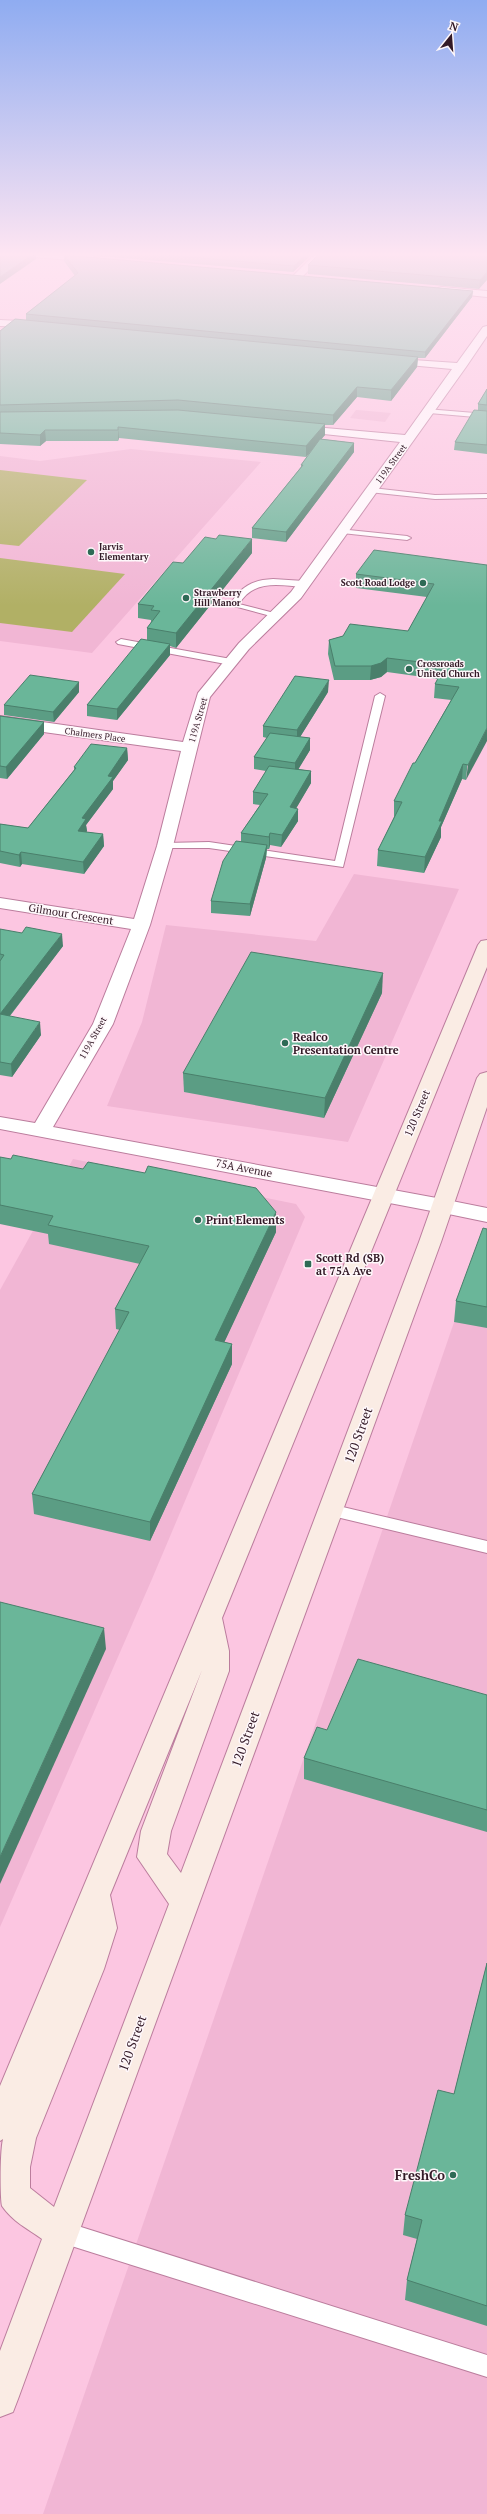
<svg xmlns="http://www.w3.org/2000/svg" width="487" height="2514" font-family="'PT Serif',serif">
<rect width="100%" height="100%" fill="#fcc6e1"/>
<g fill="#f1b6d4">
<polygon points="356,410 357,410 391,413 385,422 350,418"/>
<polygon points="131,449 261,462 92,653 0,641 0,456 40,461"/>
<polygon points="354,874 459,889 348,1142 107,1106 142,1022 166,925 316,941"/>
<polygon points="73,1159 296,1204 305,1217 152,1579 0,1927 0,1290"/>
<polygon points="480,1247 487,1248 487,2514 43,2514"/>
</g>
<g fill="#b1b065">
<polygon points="0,470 87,480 19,546 0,544"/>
<polygon points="0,558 125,574 72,632 0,623"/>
</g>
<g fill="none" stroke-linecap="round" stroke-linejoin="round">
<g stroke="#bb7d9d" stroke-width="2">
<g id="service">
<polygon points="426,409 487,414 487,418 429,413 425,411"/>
<polygon points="372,488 435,495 487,494 487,498 435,499 369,492 368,490"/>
<polygon points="339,529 407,536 411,538 407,540 342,533 339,533"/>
<path d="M273,579L304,581L308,584L304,587C279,585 254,579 239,604L278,614V618L230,605C240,587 252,580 273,579Z"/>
<polygon points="121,639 231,659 236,662 231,665 118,644 116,642"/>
<polygon points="380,693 385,696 343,867 209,848 161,848 160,846 165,843 209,842 335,861 375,696"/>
<polygon points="330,1504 487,1541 487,1553 324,1514 322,1510 324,1506"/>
<polygon points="62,2221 487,2355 487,2377 62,2243 54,2240 51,2232 54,2224"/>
</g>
</g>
<g stroke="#bb7d9d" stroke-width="2">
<g id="minor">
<path d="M30,254C43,254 90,251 98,259L93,262L35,257Z"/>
<polygon points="315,254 325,254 300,279 294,279 294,275"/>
<polygon points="442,287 487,291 487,297 438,292 438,288"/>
<polygon points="0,320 41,322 46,325 41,328 0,326"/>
<polygon points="487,326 487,336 466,367 301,598 249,649 210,697 173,846 150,925 113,1024 53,1127 442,1199 450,1201 453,1206 450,1211 442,1213 0,1129 0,1117 35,1123 93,1024 131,929 0,908 0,898 134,919 157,846 181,751 0,726 0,716 183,742 198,693 239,643 291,592 400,442 295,431 291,429 291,425 405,435 452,369 387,363 383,362 383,358 457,363 483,327"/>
</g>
</g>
<g stroke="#bb7d9d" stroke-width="2">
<polygon id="tertiary" points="442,1199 487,1208 487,1222 434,1211 431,1206 434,1201"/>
</g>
<g stroke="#bb7d9d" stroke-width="2">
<path id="secondary" d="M487,940V967L222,1618L229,1651V1671L171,1831L167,1854L181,1873L419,1242L477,1078L480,1074L487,1072V1107L441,1242L18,2399L13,2412L0,2417V2351L42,2239C28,2229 12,2221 2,2206C0,2198 0,2151 3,2139L0,2141V2086L478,945L481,941ZM202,1670L141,1831L137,1857L169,1904L54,2207L30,2188V2167L36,2138L104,1969L117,1928L110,1895Z"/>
</g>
<use href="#service" fill="#fff" fill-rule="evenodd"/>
<use href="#minor" fill="#fff" fill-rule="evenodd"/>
<use href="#tertiary" fill="#fff" fill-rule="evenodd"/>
<use href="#secondary" fill="#faece4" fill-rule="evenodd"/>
</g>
<g fill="#5b9d84">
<polygon points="74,254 311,254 310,256 293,272"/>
<polygon points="487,254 479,289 308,274 308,265"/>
<polygon points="64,255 473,291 472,297 425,358 418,358 417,367 391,401 357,397 333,425 325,425 325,435 321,439 354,443 354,452 286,542 252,538 252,528 301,467 301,465 315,446 306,457 119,438 118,441 46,441 40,446 0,444 0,331 26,320 26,314 75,276 64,261"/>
<polygon points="487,389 487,454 454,450 455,442 478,410 478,404"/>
<polygon points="252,553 176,648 170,646 170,655 117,720 87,716 87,705 147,640 147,628 151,622 151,620 138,618 138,604 183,563"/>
<polygon points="487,565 466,780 462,779 441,827 441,837 424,873 377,866 378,850 394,817 394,801 415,763 451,700 434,698 435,684 438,679 387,672 381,677 370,680 334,680 328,654 329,640 343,636 408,631 427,597 356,588 356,574"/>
<polygon points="79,692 54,722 4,715 4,705"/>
<polygon points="328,692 300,737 310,738 310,750 298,769 311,771 311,783 296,808 298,821 281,847 270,845 269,849 267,849 266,858 250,916 211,913 211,901 241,842 241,833 260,805 253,804 253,792 266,771 254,769 254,757 267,738 263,737 263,726"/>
<polygon points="0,716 44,722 44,734 7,779 0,778"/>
<polygon points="127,748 128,760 113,781 113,789 86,825 87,831 86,832 103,834 104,846 84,874 22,864 20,867 0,863 0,824 28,828 74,770 74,767"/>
<polygon points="0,929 63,946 10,1016 41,1035 12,1077 0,1075"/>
<polygon points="382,993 324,1118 184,1092 183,1073"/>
<polygon points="0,1157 276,1232 224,1342 232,1344 232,1364 150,1541 34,1514 32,1494 120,1330 116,1329 115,1309 140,1264 49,1244 48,1234 0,1224"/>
<polygon points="487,1229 487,1328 454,1322 456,1301"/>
<polygon points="487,1695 487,1832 304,1779 304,1758 327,1730"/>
<polygon points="487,1963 487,2326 405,2300 407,2280 417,2239 403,2235 405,2215 454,2094"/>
</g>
<g fill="#4a7f6b">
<polygon points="33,254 36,254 36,259 0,284 0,277"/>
<polygon points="306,254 311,254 310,256 293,272 294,266"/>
<polygon points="487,272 487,280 479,289 480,280"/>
<polygon points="473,291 472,297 425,358 425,352"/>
<polygon points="418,357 417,367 391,401 391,390"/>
<polygon points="357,387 357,397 333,425 333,415"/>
<polygon points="325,424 325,435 306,457 306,446"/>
<polygon points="118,427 119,438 118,441"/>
<polygon points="45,430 46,441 40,446 40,435"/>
<polygon points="354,443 354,452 286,542 286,532"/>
<polygon points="252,539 252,553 176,648 176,633"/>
<polygon points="170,644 170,655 117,720 117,709"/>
<polygon points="387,658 387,672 381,677 370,680 371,666"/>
<polygon points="329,680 328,692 297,742 297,730"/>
<polygon points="79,682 79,692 54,722 53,712"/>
<polygon points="44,722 44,734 7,779 6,767"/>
<polygon points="487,728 487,741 466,780 468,765"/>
<polygon points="310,738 310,750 295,775 295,763"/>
<polygon points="127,748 128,760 113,781 113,789 86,825 87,831 79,843 78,831 82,818 108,776"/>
<polygon points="463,764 462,779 441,827 441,837 424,873 425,857 439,821"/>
<polygon points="311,771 311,783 290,819 290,807"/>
<polygon points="298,809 298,821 281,847 282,835"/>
<polygon points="270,833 270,845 269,849 269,837"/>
<polygon points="103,834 104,846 84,874 83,862"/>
<polygon points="267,845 266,858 250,916 250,904"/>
<polygon points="21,852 22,864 20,867 19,855"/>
<polygon points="62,934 63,946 1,1027 0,1014"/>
<polygon points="383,973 382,993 324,1118 325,1098"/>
<polygon points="40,1022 41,1035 12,1077 11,1064"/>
<polygon points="276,1212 276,1232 216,1360 215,1340"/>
<polygon points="232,1344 232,1364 150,1541 150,1522"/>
<polygon points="104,1628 106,1649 0,1884 0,1857"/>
</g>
<g fill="#6ab699" stroke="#4a7f6b">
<polygon points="0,254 33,254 0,277"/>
<polygon points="154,254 306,254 294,266"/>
<polygon points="319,254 487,254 487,272 480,280 308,265"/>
<polygon points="64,255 473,291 425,352 26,314 78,273"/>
<polygon points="15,319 418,357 391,390 357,387 333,415 178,400 0,405 0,331"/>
<polygon points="487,389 487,405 478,404"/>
<polygon points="178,410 325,424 306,446 118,427 118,430 45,430 40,435 0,433 0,412"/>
<polygon points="474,410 487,411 487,445 455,442"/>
<polygon points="320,439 354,443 286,532 252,528 303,465 301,465"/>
<polygon points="219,535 252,539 176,633 147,628 160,611 151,610 154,606 138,604 173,562 183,563 205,537 216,539"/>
<polygon points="374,550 487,565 487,728 468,765 463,764 439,821 442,821 425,857 378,850 402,802 394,801 413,763 415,763 459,687 435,684 445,665 387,658 381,663 371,666 335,666 329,640 343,636 350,624 408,631 434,584 356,574"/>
<polygon points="141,639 170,644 117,709 87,705"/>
<polygon points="30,675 79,682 53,712 4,705"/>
<polygon points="295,676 329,680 297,730 263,726"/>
<polygon points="0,716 44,722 6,767 0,766"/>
<polygon points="270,733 310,738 295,763 254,757"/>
<polygon points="91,744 127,748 108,776 113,777 82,818 86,819 78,831 103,834 83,862 21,852 19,855 0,851 0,824 28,828 76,768 74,767"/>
<polygon points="269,766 311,771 290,807 298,809 282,835 270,833 269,837 241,833 268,794 253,792"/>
<polygon points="236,841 267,845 250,904 211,901 223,861"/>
<polygon points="26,927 62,934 0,1014 40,1022 11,1064 0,1062 0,961 4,955 0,954 0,929 22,933"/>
<polygon points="251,952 383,973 325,1098 183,1073"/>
<polygon points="13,1155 83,1169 88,1162 145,1173 148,1166 256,1188 276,1212 215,1340 232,1344 150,1522 32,1494 129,1312 115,1309 149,1246 48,1225 53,1216 0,1205 0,1157 11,1159"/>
<polygon points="483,1228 487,1229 487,1307 456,1301"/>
<polygon points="0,1602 104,1628 0,1857"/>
<polygon points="358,1659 487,1695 487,1810 304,1758 317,1727 327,1730"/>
<polygon points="487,1963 487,2306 407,2280 422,2220 405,2215 438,2090 454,2094"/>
</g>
<linearGradient id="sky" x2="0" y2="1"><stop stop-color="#8facf1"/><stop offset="0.42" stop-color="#fee5f2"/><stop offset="1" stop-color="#fee5f2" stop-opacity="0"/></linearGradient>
<rect width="487" height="606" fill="url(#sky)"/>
<g fill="#2e6a55" stroke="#fef7fa" stroke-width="1.5">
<circle cx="91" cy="552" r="4"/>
<circle cx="423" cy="583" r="4"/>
<circle cx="186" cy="598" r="4"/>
<circle cx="409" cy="669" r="4"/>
<circle cx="285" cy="1043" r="4"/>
<circle cx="198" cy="1220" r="4"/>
<rect x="304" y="1260" width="8" height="8" rx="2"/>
<circle cx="453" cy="2175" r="4"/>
</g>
<g text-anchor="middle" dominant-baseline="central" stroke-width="3" stroke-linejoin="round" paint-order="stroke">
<g font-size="9" fill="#331a27" stroke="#fef7fa">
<text transform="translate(391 464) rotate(-54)">119A Street</text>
<text transform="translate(198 720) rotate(-74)">119A Street</text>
<text transform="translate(95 735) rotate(8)">Chalmers Place</text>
<text transform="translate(93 1038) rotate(-61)">119A Street</text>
</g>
<g font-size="9" font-weight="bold" fill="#331a27" stroke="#fef7fa" text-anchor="start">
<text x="99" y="547">Jarvis<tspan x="99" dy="10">Elementary</tspan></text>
<text x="415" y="583" text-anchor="end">Scott Road Lodge</text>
<text x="194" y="593">Strawberry<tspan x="194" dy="10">Hill Manor</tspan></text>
<text x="417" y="664">Crossroads<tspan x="417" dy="10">United Church</tspan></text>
</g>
<g font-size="11" fill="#331a27" stroke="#fef7fa">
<text transform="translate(71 914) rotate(9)">Gilmour Crescent</text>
<text transform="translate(417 1113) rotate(-67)">120 Street</text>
<text transform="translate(244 1168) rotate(11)">75A Avenue</text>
</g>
<g font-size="11" font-weight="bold" fill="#331a27" stroke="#fef7fa" text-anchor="start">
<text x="293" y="1037">Realco<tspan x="293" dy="13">Presentation Centre</tspan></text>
<text x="206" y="1220">Print Elements</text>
<text x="316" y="1258">Scott Rd (SB)<tspan x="316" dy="13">at 75A Ave</tspan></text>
</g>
<g font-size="13" fill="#331a27" stroke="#fef7fa">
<text transform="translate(358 1435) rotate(-70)">120 Street</text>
<text transform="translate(245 1739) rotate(-70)">120 Street</text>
<text transform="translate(132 2043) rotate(-70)">120 Street</text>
</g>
<g font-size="13" font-weight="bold" fill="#331a27" stroke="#fef7fa" text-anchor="end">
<text x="445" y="2175">FreshCo</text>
</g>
</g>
<g transform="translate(451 36) rotate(17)" stroke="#fef7fa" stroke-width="3" paint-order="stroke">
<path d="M0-3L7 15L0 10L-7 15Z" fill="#331a27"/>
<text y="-6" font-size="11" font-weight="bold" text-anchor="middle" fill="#331a27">N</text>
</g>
</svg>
